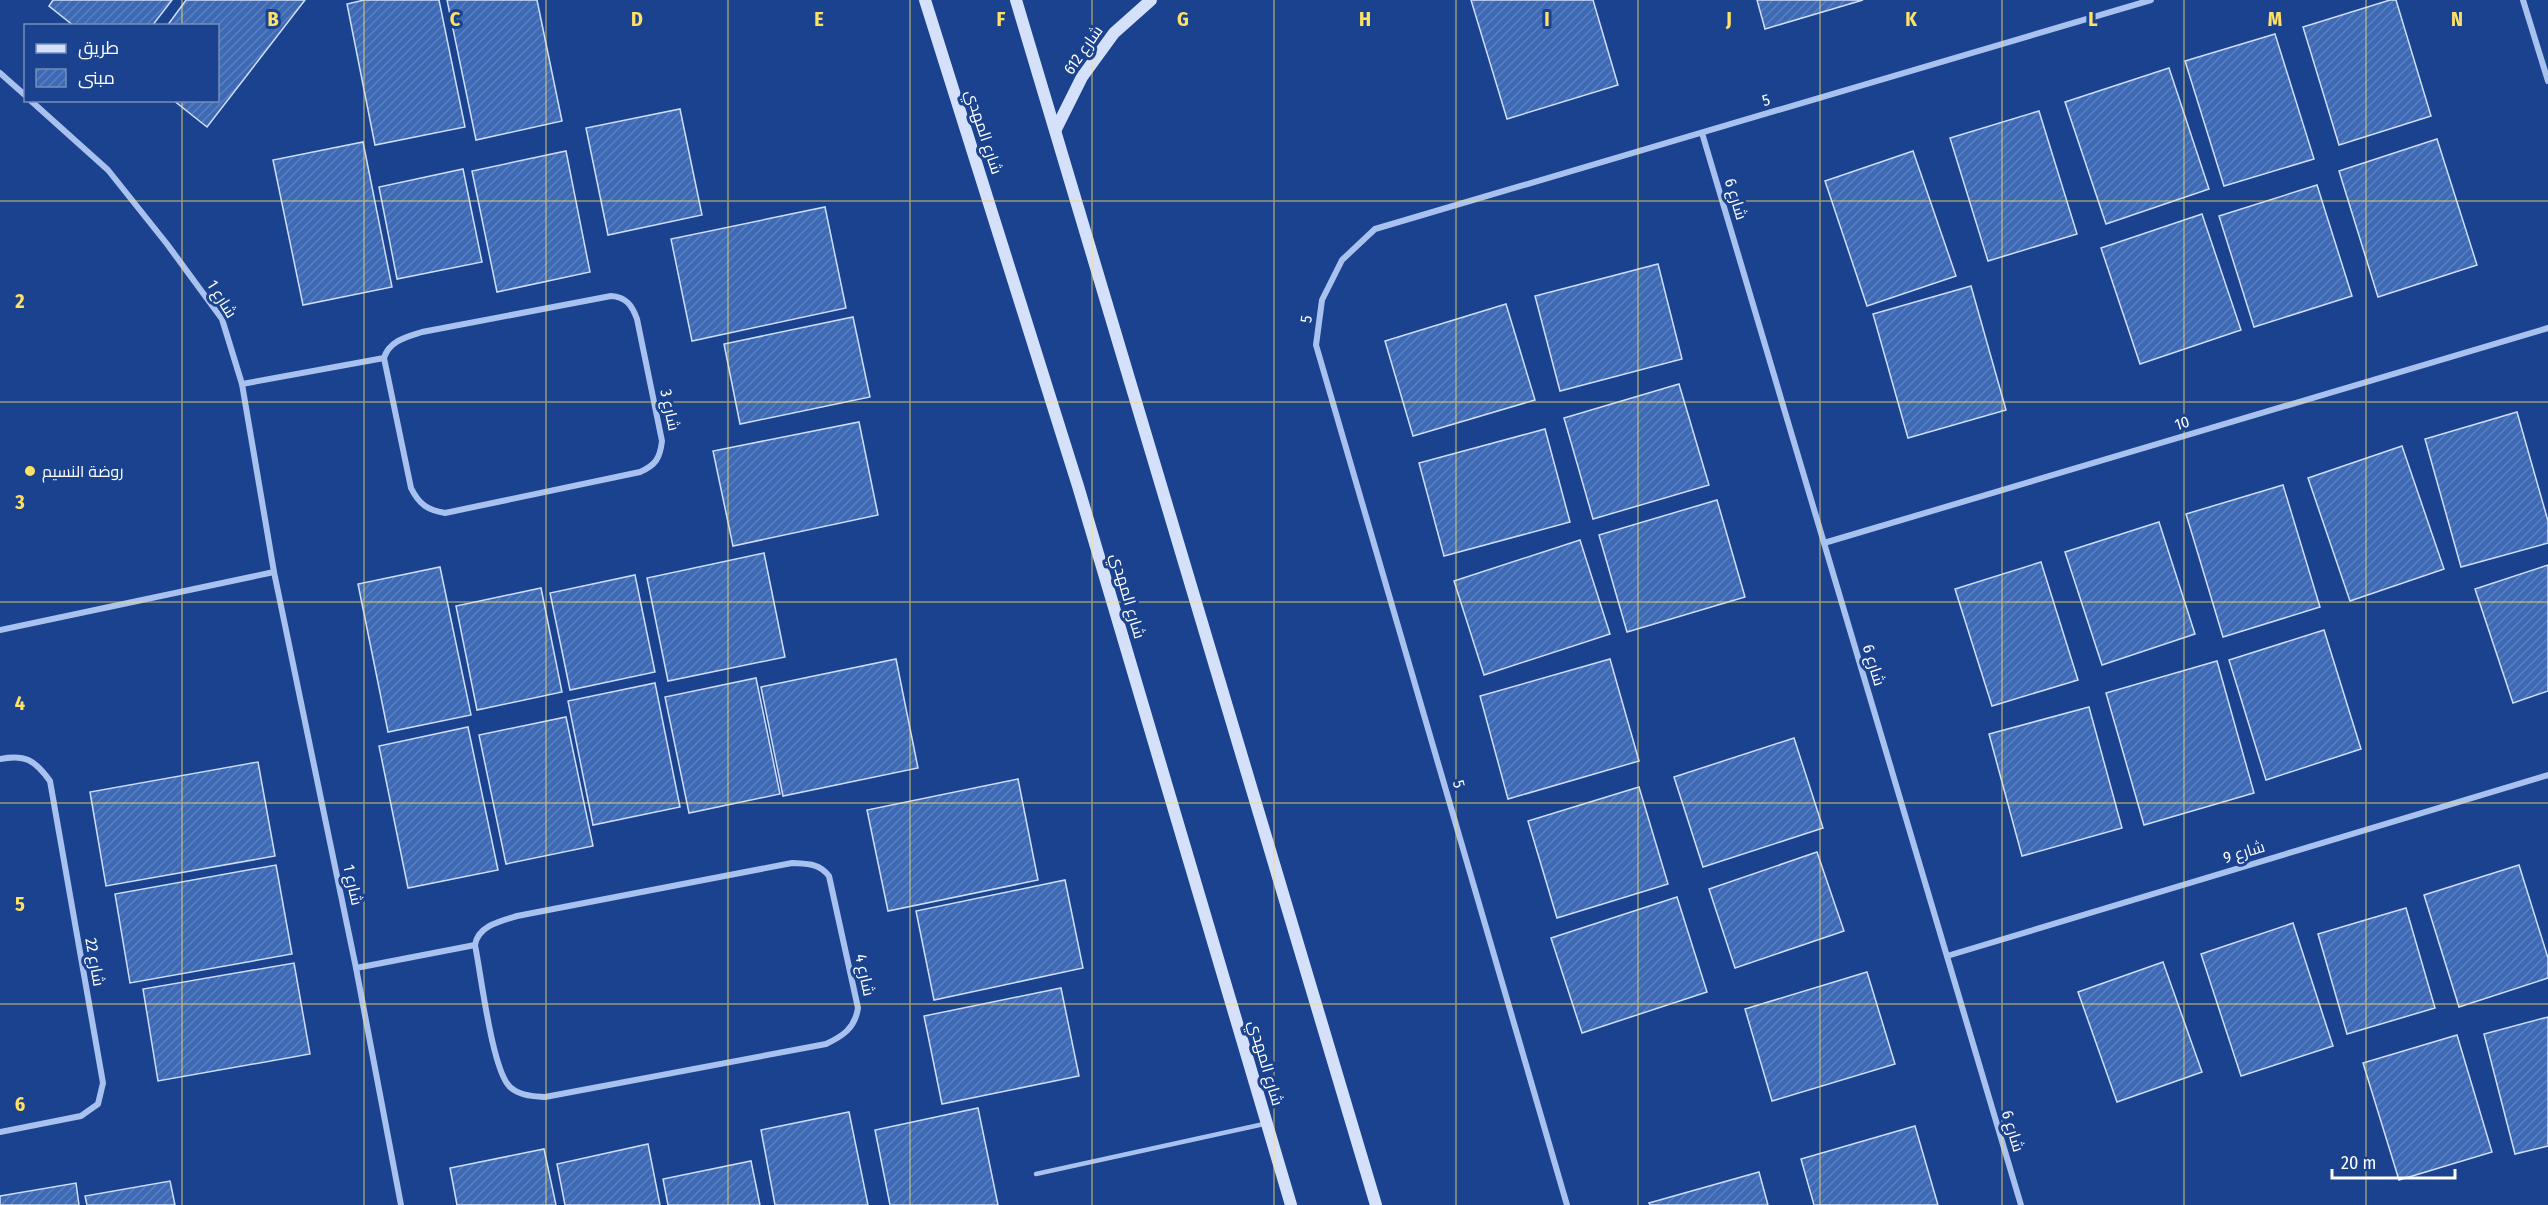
<svg xmlns="http://www.w3.org/2000/svg" width="2548" height="1205" font-family="'Fira Sans Condensed',Cairo,sans-serif">
<defs>
<pattern id="building-hatch" width="6" height="6" patternUnits="userSpaceOnUse" patternTransform="scale(1.5)"><rect width="6" height="6" fill="#3e69b4"/><path d="M-1 1l2-2M0 6l6-6M5 7l2-2" fill="none" stroke="#5b80bf"/></pattern>
</defs>
<rect width="100%" height="100%" fill="#1a428e"/>
<g fill="url(#building-hatch)" stroke="#cedefa" stroke-width="1.5">
<polygon points="53,0 172,0 152,26 74,26 49,6"/>
<polygon points="186,0 305,0 207,127 173,100 218,100 218,26 167,26"/>
<polygon points="364,0 439,0 465,127 375,145 347,4"/>
<polygon points="447,0 537,0 562,121 476,140"/>
<polygon points="1471,0 1593,0 1618,85 1507,119"/>
<polygon points="1757,0 1863,0 1765,29"/>
<polygon points="2390,0 2396,0 2431,116 2339,145 2303,27"/>
<polygon points="2275,34 2314,159 2224,186 2185,61"/>
<polygon points="2169,68 2209,189 2106,224 2065,102"/>
<polygon points="680,109 702,215 608,235 586,128"/>
<polygon points="2039,111 2077,234 1988,261 1950,138"/>
<polygon points="2437,139 2477,265 2378,297 2339,171"/>
<polygon points="363,142 392,287 303,305 273,160"/>
<polygon points="566,151 590,272 497,292 472,171"/>
<polygon points="1913,151 1956,276 1867,306 1825,181"/>
<polygon points="463,169 482,262 397,279 379,187"/>
<polygon points="2317,185 2352,296 2254,327 2219,216"/>
<polygon points="825,207 846,308 692,341 671,239"/>
<polygon points="2202,214 2241,330 2140,364 2101,248"/>
<polygon points="1658,264 1682,359 1560,391 1535,296"/>
<polygon points="1971,286 2006,410 1908,438 1873,314"/>
<polygon points="1506,304 1535,400 1413,436 1385,341"/>
<polygon points="853,317 870,397 740,424 724,344"/>
<polygon points="1679,384 1709,485 1593,519 1564,418"/>
<polygon points="2517,412 2548,521 2548,543 2461,567 2425,439"/>
<polygon points="859,422 878,515 733,546 713,451"/>
<polygon points="1545,429 1570,522 1444,556 1419,463"/>
<polygon points="2402,446 2444,569 2350,601 2308,478"/>
<polygon points="2283,485 2320,607 2223,637 2186,514"/>
<polygon points="1717,500 1745,597 1627,632 1599,535"/>
<polygon points="2159,522 2195,634 2102,665 2065,552"/>
<polygon points="1580,540 1610,634 1484,675 1454,581"/>
<polygon points="764,553 785,657 668,681 647,578"/>
<polygon points="2041,562 2078,680 1992,706 1955,589"/>
<polygon points="2548,565 2548,691 2513,703 2475,589"/>
<polygon points="440,567 471,715 388,732 358,584"/>
<polygon points="635,575 655,672 570,690 550,593"/>
<polygon points="541,588 562,692 477,710 456,606"/>
<polygon points="2324,630 2361,749 2266,780 2229,660"/>
<polygon points="896,659 918,768 783,796 761,687"/>
<polygon points="1610,659 1639,761 1508,799 1480,696"/>
<polygon points="2217,661 2254,793 2144,825 2106,693"/>
<polygon points="756,678 780,794 689,813 665,697"/>
<polygon points="655,683 680,807 593,825 568,701"/>
<polygon points="2089,707 2122,828 2022,856 1989,734"/>
<polygon points="566,717 593,846 506,864 479,735"/>
<polygon points="468,727 498,870 408,888 379,746"/>
<polygon points="1794,738 1823,828 1703,867 1674,777"/>
<polygon points="258,762 275,856 106,886 90,792"/>
<polygon points="1018,779 1038,880 888,911 867,810"/>
<polygon points="1639,787 1668,884 1557,918 1528,821"/>
<polygon points="1817,852 1844,931 1735,968 1709,889"/>
<polygon points="276,865 292,954 130,983 115,894"/>
<polygon points="2519,865 2548,958 2548,978 2459,1007 2424,895"/>
<polygon points="1065,880 1083,968 934,1000 916,911"/>
<polygon points="1677,897 1707,992 1582,1033 1551,938"/>
<polygon points="2406,908 2435,1008 2347,1034 2318,934"/>
<polygon points="2293,923 2333,1046 2241,1076 2201,954"/>
<polygon points="2163,962 2202,1072 2117,1102 2078,992"/>
<polygon points="294,963 310,1054 158,1081 143,989"/>
<polygon points="1867,972 1895,1064 1772,1101 1745,1009"/>
<polygon points="1061,988 1079,1076 942,1104 924,1016"/>
<polygon points="2548,1017 2548,1146 2515,1154 2484,1034"/>
<polygon points="2457,1035 2492,1152 2399,1180 2363,1063"/>
<polygon points="978,1108 998,1205 890,1205 875,1130"/>
<polygon points="849,1112 868,1205 775,1205 761,1130"/>
<polygon points="1915,1126 1938,1205 1814,1205 1801,1159"/>
<polygon points="648,1144 660,1205 565,1205 557,1164"/>
<polygon points="544,1149 556,1205 457,1205 450,1168"/>
<polygon points="751,1161 760,1205 668,1205 663,1179"/>
<polygon points="1759,1172 1768,1205 1650,1205 1649,1203"/>
<polygon points="170,1181 175,1205 87,1205 85,1196"/>
<polygon points="76,1183 79,1205 0,1205 0,1196"/>
</g>
<g fill="none" stroke-linecap="round" stroke-linejoin="round">
<polyline stroke="#a8c1ee" stroke-width="4.5" points="1036,1174 1264,1124"/>
<g stroke="#a8c1ee" stroke-width="6">
<polyline points="2523,0 2548,81"/>
<polyline points="0,73 26,96"/>
<polyline points="30,100 108,170 167,244 222,319 242,384 274,572 356,968 401,1205"/>
<polyline points="1702,133 2021,1205"/>
<path d="M611,296C626,297 632,305 637,319L662,441C660,458 656,465 640,472L445,513C427,510 419,504 411,488L384,358C389,341 406,337 422,332Z"/>
<polyline points="242,384 384,358"/>
<polyline points="1824,543 2548,328"/>
<polyline points="0,630 274,572"/>
<path d="M0,759C25,754 35,760 50,781L103,1083L98,1104L81,1116L0,1132"/>
<path d="M792,863C808,864 819,863 829,876L858,1008C855,1028 843,1036 826,1044L545,1097C533,1096 520,1096 510,1087C492,1070 481,974 475,945C478,926 500,921 517,916Z"/>
<polyline points="1947,956 2548,775"/>
<polyline points="356,968 475,945"/>
<polyline points="1567,1205 1316,345 1322,300 1342,260 1375,229 2151,0"/>
</g>
<g stroke="#d5e1fa" stroke-width="12">
<polyline points="925,0 1078,486 1291,1205"/>
<polyline points="1016,0 1376,1205"/>
<polyline points="1056,129 1082,77 1114,33 1151,0"/>
</g>
</g>
<path fill="none" stroke="#ffe165" stroke-width="1.5" stroke-opacity="0.55" d="M182,0V26M364,0V1205M546,0V1205M728,0V1205M910,0V1205M1092,0V1205M1274,0V1205M1456,0V1205M1638,0V1205M1820,0V1205M2002,0V1205M2184,0V1205M2366,0V1205M182,100V1205M0,201H2548M0,402H2548M0,602H2548M0,803H2548M0,1004H2548"/>
<circle fill="#ffe165" stroke="#1a428e" stroke-width="2" cx="30" cy="471" r="6"/>
<g text-anchor="middle" dominant-baseline="central" stroke-width="6" stroke-linejoin="round" paint-order="stroke">
<g font-size="16" fill="#fff" stroke="#1a428e">
<text transform="translate(1083 50) rotate(-55)">شارع 612</text>
<text transform="translate(1766 100) rotate(-16)">5</text>
<text transform="translate(984 132) rotate(72)">شارع المهدي</text>
<text transform="translate(1736 199) rotate(73)">شارع 6</text>
<text transform="translate(222 299) rotate(58)">شارع 1</text>
<text transform="translate(1306 319) rotate(-82)">5</text>
<text transform="translate(670 410) rotate(78)">شارع 3</text>
<text transform="translate(2182 423) rotate(-17)">10</text>
<text transform="translate(1128 596) rotate(74)">شارع المهدي</text>
<text transform="translate(1874 665) rotate(73)">شارع 6</text>
<text transform="translate(1459 784) rotate(74)">5</text>
<text transform="translate(2244 852) rotate(-17)">شارع 9</text>
<text transform="translate(353 885) rotate(78)">شارع 1</text>
<text transform="translate(95 962) rotate(80)">شارع 22</text>
<text transform="translate(865 975) rotate(78)">شارع 4</text>
<text transform="translate(1266 1063) rotate(74)">شارع المهدي</text>
<text transform="translate(2013 1131) rotate(73)">شارع 6</text>
</g>
<g font-size="16" fill="#fff" stroke="#1a428e" text-anchor="start">
<text x="42" y="471">روضة النسيم</text>
</g>
</g>
<g font-size="20" text-anchor="middle" font-weight="bold" fill="#ffe165" stroke="#1a428e" stroke-width="6" stroke-linejoin="round" paint-order="stroke">
<text x="273" y="26">B</text>
<text x="455" y="26">C</text>
<text x="637" y="26">D</text>
<text x="819" y="26">E</text>
<text x="1001" y="26">F</text>
<text x="1183" y="26">G</text>
<text x="1365" y="26">H</text>
<text x="1547" y="26">I</text>
<text x="1729" y="26">J</text>
<text x="1911" y="26">K</text>
<text x="2093" y="26">L</text>
<text x="2275" y="26">M</text>
<text x="2457" y="26">N</text>
<text x="20" y="308">2</text>
<text x="20" y="509">3</text>
<text x="20" y="710">4</text>
<text x="20" y="911">5</text>
<text x="20" y="1111">6</text>
</g>
<rect x="24" y="24" width="195" height="78" fill="#1a428e" stroke="#768ebb" stroke-width="1.5"/>
<rect x="36" y="44" width="30" height="9" fill="#d5e1fa" stroke="#768ebb" stroke-width="1.5"/>
<text x="78" y="54" font-size="18" fill="#ffffff">طريق</text>
<rect x="36" y="69" width="30" height="18" fill="url(#building-hatch)" stroke="#768ebb" stroke-width="1.5"/>
<text x="78" y="84" font-size="18" fill="#ffffff">مبنى</text>
<path d="M2332 1169v9h123v-9" fill="none" stroke="#ffffff" stroke-width="3"/>
<text x="2341" y="1169" font-size="18" fill="#ffffff" stroke="#1a428e" stroke-width="4.5" paint-order="stroke">20 m</text>
</svg>
